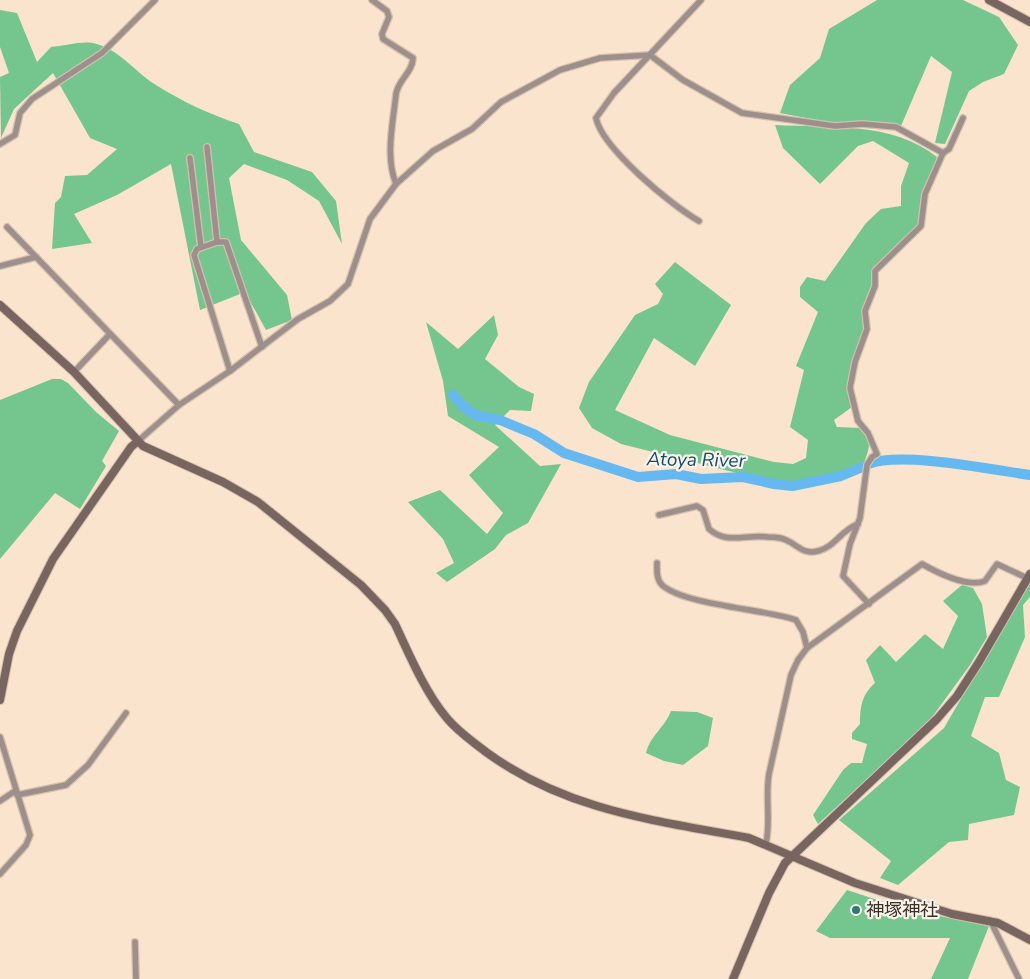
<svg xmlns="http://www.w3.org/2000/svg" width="1030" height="979" font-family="'Nunito Sans','Noto Sans JP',sans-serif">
<rect width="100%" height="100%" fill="#fae4cd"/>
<g fill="#75c68e">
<polygon points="877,0 963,0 999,17 1018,45 1004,74 983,82 969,91 945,144 935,143 952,72 931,56 901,126 883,122 832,123 780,113 790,85 820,58 829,29"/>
<path d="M0,10L17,13L37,62L51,47C63,46 81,41 93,43C118,48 135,72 156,85C183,102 209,114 239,124L254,152L312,172L336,201L342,244L319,201L287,180L244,164L229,178L241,240L287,295L292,320L266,330L245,292L200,310L171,164L117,195L74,214L92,243L52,249L55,203L61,197L65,176L87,175L117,149L90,138L53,73L14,109L1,138L0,77L9,73L0,47Z"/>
<path d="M775,125C829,128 892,121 937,157L935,169L922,195L921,217L917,227L873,268L872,286L863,310L864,328L852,361L847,387L852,407L834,420L837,427L861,428C873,445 869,446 864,464L850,472L790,484H781L621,444L592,428L579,408L589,382L635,315L658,304L663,294L655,284L675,262L731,305L695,366L654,338L615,410L670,435L774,462L793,464L806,458L808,440L790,427L804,370L796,366L818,312L800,297V287L807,277L825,281L866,223L881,209L901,206V186L909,163L873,141L858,146L820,184L783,148Z"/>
<polygon points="494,315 498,335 485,359 519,387 534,394 531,411 510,410 495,425 540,466 561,464 528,523 506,535 495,549 447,582 436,573 454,563 443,539 408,502 440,490 487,534 503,513 469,475 499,447 448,416 443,381 426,322 458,349"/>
<polygon points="52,379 61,379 68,383 96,412 119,431 102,461 106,466 80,509 55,493 0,559 0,400"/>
<polygon points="1030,580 1030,597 1023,605 1025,637 999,697 985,697 971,736 999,753 1006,780 1020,787 1014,815 969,824 968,840 949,842 898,885 880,878 891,861 839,820 944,728"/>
<path d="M962,585L973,588L982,604L987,637L970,665L927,724L818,824L813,815L843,770L851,763H862L867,744L852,739V733L860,724C860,707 862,694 875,683L866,660L880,645L896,662L925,634L943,649L958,616L943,601Z"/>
<path d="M671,711L697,712L713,718L708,746L683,765L664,761L646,753C650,736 665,727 671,711Z"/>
<polygon points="847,890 905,909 989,926 968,979 931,979 950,938 830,938 816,931"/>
</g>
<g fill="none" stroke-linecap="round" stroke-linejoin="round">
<g stroke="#66b8f0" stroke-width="10">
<polyline points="453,395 463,406 475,415 500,420 534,434 564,453 638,477 676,474 701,479 743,477 774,484 792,486 841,476 865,466"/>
<path d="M869,464C899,451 994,470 1030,475"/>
</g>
<g stroke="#d4c0ac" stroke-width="8">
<g id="street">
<path d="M372,0L387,11L389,17L382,34L383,39L413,58C413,72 398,80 396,94C393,123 385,157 396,184"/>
<polyline points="0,144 15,135 20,113 32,99 102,53 155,0"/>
<polyline points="207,147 217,242"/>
<polyline points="190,158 201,247"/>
<path d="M699,221C672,206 602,148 596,118L614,93L701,0"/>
<polyline points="7,227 179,405"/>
<polyline points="0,266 36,257"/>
<polyline points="230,371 194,255 197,249 217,242 226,242 262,347"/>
<polyline points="74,372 110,334"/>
<polyline points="138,441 179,405 230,371 298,319 330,301 348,284 370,219 396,184 433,151 472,129 501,102 560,70 600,58 650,55 683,80 742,113 835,126 862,124 896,127 943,153"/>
<path d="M659,515L697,506L703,510L709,529C727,545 745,534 768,537C773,537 782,538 786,540C798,545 803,555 818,551C835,547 841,530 858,524"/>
<path d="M657,563C657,570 656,579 662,585C684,605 764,609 796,620L803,632L807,648"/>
<polyline points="869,604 843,576 850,544 860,518 867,465 872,457 877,454 868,433 858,421 850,388 855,362 867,329 865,311 875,286 875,271 921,226 925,194 943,153 949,149 963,118"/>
<polyline points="0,737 30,835 26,845 0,874"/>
<polyline points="17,795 66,785 88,765 126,713"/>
<polyline points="0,801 15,791"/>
<path d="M766,843C771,821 765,797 769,774L791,675L798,660L807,648L922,564C938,573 967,588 985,581L997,564L1027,578"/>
<polyline points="991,922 1019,979"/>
<polyline points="135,942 136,979"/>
</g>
</g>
<g stroke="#d4c0ac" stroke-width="10">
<g id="secondary">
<polyline points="989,0 1030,22"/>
<path d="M0,305L74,372L143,446L223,482L258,502L361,585L385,610L395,624C409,654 425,692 446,717C457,731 472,741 486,752C567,811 654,820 749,838L855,883L952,914L998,923L1030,940"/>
<polyline points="0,700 9,654 17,631 53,559 131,447 138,441"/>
<polyline points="733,979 769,893 785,863 937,719 957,696 979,662 1030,574"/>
</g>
</g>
<use href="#street" stroke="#9d8f8c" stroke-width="5.5"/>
<use href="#secondary" stroke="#786560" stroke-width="8"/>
</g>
<circle fill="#2d7779" stroke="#fcf3ea" stroke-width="2" cx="856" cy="910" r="5"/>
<g text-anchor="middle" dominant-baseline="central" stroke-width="4.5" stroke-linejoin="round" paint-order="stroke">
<g font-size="18" fill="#3a3229" stroke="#fcf3ea" text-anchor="start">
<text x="866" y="910">神塚神社</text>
</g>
<g font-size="19" font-style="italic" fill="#0f4e73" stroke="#fcf3ea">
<text transform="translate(696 460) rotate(1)">Atoya River</text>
</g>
</g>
</svg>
